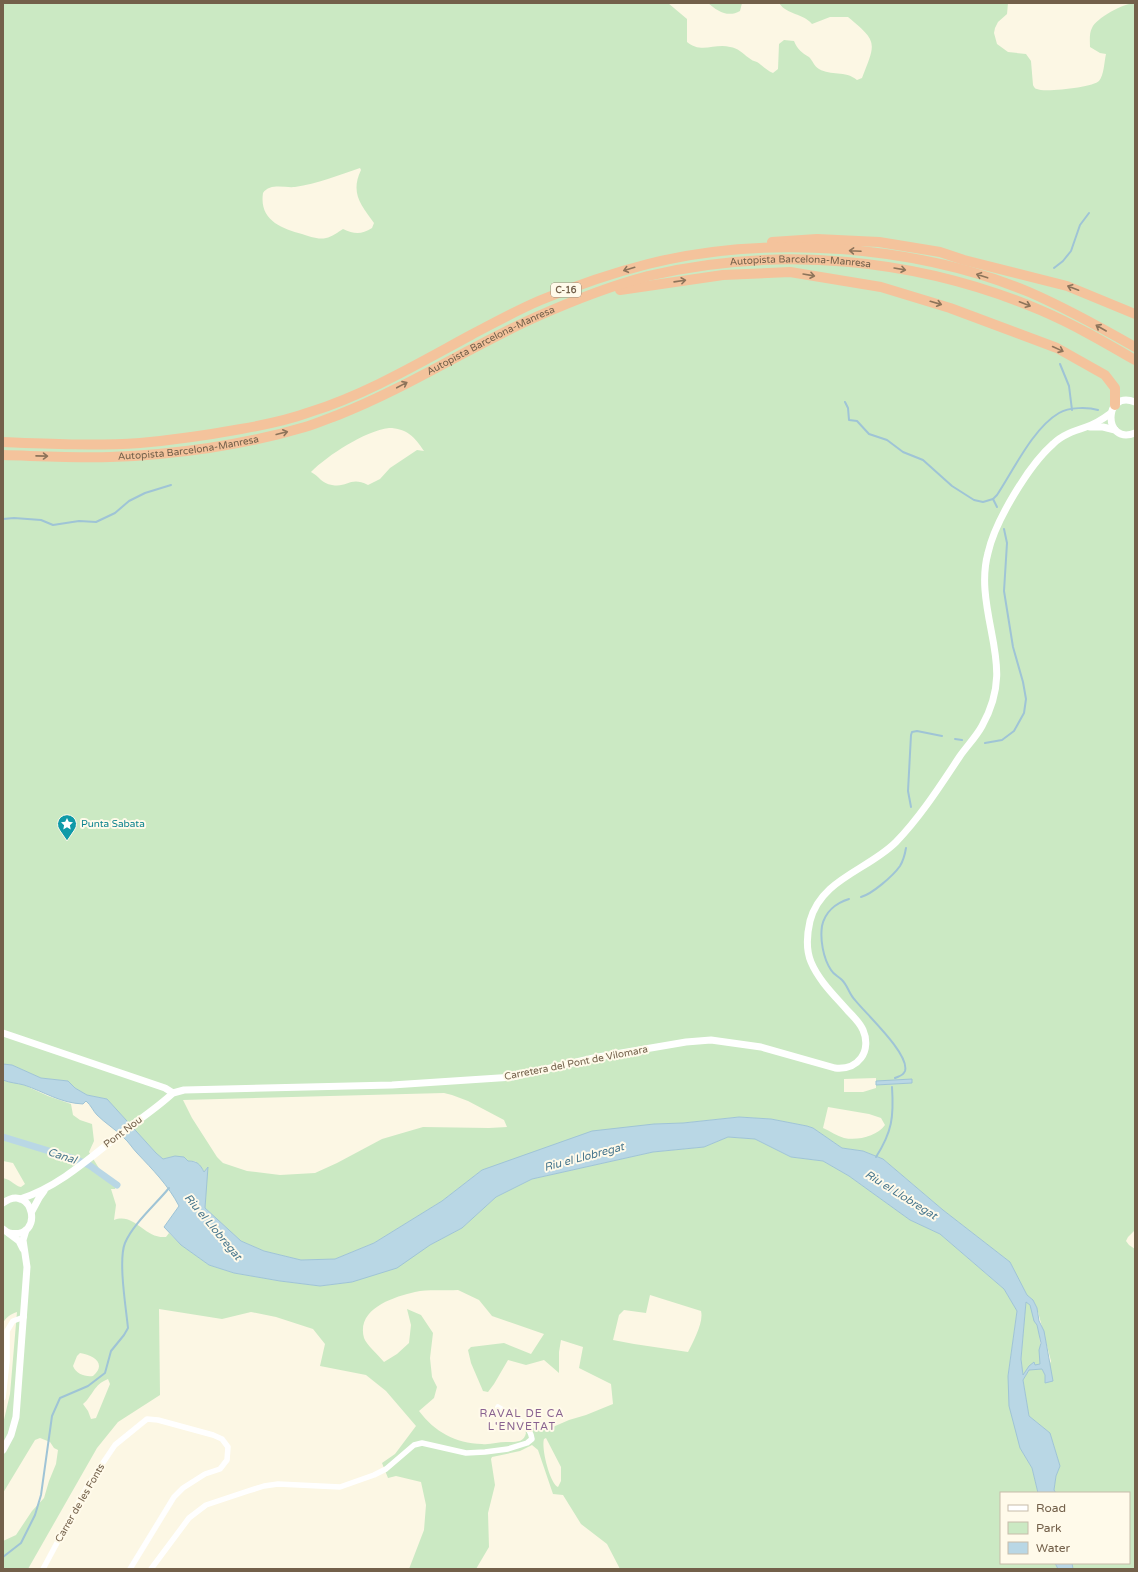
<svg xmlns="http://www.w3.org/2000/svg" width="1138" height="1572" font-family="'Varela Round',sans-serif">
<rect width="100%" height="100%" fill="#fcf7e4"/>
<g fill="#cbe9c3" fill-rule="evenodd">
<path d="M3,3H668L687,19V42C701,54 715,43 730,47C738,48 742,53 749,58C751,60 754,61 757,62C763,66 766,70 773,73L778,69L779,44L784,40L794,41C797,49 802,53 809,57C813,61 814,66 819,69C831,76 845,70 857,80L862,78C876,42 878,42 848,17H830L812,24C803,13 787,15 779,3H1008L1007,14L998,22L995,28L994,33L997,44L1008,52L1026,54L1031,61L1033,85C1034,87 1035,89 1037,89C1044,93 1094,87 1099,81C1104,75 1104,63 1106,54L1100,53L1090,47C1090,42 1089,33 1092,28C1096,18 1124,3 1135,3V1230L1128,1237L1126,1241L1129,1245L1135,1249V1569H1073L1072,1563H1129V1493H1056L1054,1490L1056,1476L1060,1466L1050,1433L1029,1416L1023,1380L1029,1370L1042,1369L1045,1375L1051,1361L1037,1308L1033,1300L1027,1295L1010,1262L943,1210L883,1159L863,1151L842,1148L813,1128L807,1126L771,1119L738,1117L683,1123L654,1124L482,1170L442,1201L374,1243L335,1259L301,1260L264,1251L241,1241L205,1208L207,1168L205,1172L195,1161H188L175,1156L163,1159L156,1153L107,1099L87,1095L75,1088L68,1081L41,1078L12,1065L3,1064ZM360,168L361,170C350,193 361,205 374,223L372,228C361,235 354,234 343,229C338,232 332,237 326,238C318,240 309,236 302,234C281,228 259,220 263,193C270,183 284,188 295,187C317,184 339,175 360,168ZM389,428C406,428 415,437 424,451L417,450L390,468L380,479L368,485C350,476 348,488 332,485C322,484 319,476 311,472C328,455 365,431 389,428ZM876,1078V1088L863,1092H844V1079ZM444,1093L452,1095L468,1101L504,1120L507,1127L489,1128L423,1127L382,1139L337,1163L315,1173L280,1175L247,1171L223,1163L217,1157L192,1118L183,1100ZM828,1107L869,1114L881,1118L885,1125C877,1136 858,1141 844,1138C837,1136 830,1131 823,1128Z"/>
<path d="M708,3H742L740,11C728,18 717,11 708,3Z"/>
<path d="M3,1080L24,1085L48,1096L71,1104L73,1115L80,1120L92,1124L94,1141L89,1152L100,1170L118,1183L115,1189H111L116,1205L114,1220C135,1212 144,1239 166,1237L169,1233L181,1245L209,1265L234,1273L280,1281L320,1286L352,1282L430,1245L462,1228L496,1197L532,1179L653,1152L704,1147L728,1137L755,1139L791,1157L823,1161L849,1176L910,1220L940,1234L1004,1289L1017,1311L1008,1376L1020,1448L1032,1468L1038,1493H1001V1563H1055L1058,1569H620L607,1544L581,1524L563,1495L553,1494L538,1450L532,1445L520,1451L492,1457L491,1459L495,1485L488,1513L489,1547L476,1569H409L424,1530L426,1505L421,1482L396,1476L388,1478L382,1463L395,1454L416,1426L386,1391L366,1375L320,1366L325,1344L313,1329L276,1317L251,1312L222,1319L159,1309L160,1395L118,1422L97,1448L28,1569H3V1541L16,1535L32,1511L44,1498L49,1481L56,1464L58,1450L54,1448L50,1442L40,1438L35,1440L3,1493V1424L10,1394L17,1312C11,1314 6,1317 3,1323V1178C12,1180 15,1186 21,1187L25,1184L13,1163L3,1161ZM458,1290L479,1300L492,1316L544,1334L531,1354L504,1343L471,1347L468,1350L471,1363L483,1391L488,1392L494,1384L508,1360L526,1365L544,1360L559,1373V1352L561,1340L583,1347L579,1368L611,1384L613,1404L586,1415L569,1420L546,1430L532,1428L528,1424L524,1429L526,1433C524,1443 515,1442 506,1442C498,1442 490,1445 482,1444C455,1443 435,1432 419,1411L434,1398L437,1387L432,1377L430,1358L433,1333L421,1315L407,1309L411,1325L409,1343L397,1354L384,1362C379,1356 366,1344 364,1338C356,1309 393,1297 415,1292C428,1289 444,1291 458,1290ZM650,1295L701,1311C704,1322 693,1342 688,1352L634,1344L613,1340L619,1315L624,1310L646,1313ZM80,1353C94,1355 107,1364 93,1376C85,1377 76,1374 73,1366L77,1356ZM108,1379L110,1384L96,1418L91,1419L88,1411L83,1404C93,1396 93,1385 108,1379ZM546,1438L561,1467V1481L558,1487C550,1484 541,1448 544,1439Z"/>
<path d="M1026,1301C1032,1306 1032,1311 1034,1318C1034,1321 1037,1323 1038,1327C1041,1339 1040,1352 1040,1364L1035,1366L1034,1363L1023,1376L1021,1359Z"/>
</g>
<g fill="#b9d7e5" stroke="#9fc4d6" fill-rule="evenodd">
<path d="M3,1064L12,1065L41,1078L68,1081L75,1088L87,1095L107,1099L156,1153L163,1159L175,1156L184,1157L188,1161C197,1161 200,1164 204,1172L208,1167L205,1208L241,1241L264,1251L301,1260L335,1259L374,1243L442,1201L482,1170L592,1131L654,1124L683,1123L739,1117L771,1119L807,1126L813,1128L842,1148L863,1151L883,1159L943,1210L1010,1262L1027,1295L1033,1300L1037,1308L1039,1321L1044,1331L1053,1381L1045,1383V1375L1042,1369L1029,1370L1023,1380L1029,1416L1050,1433L1060,1466L1056,1476L1054,1490L1056,1493H1038L1032,1468L1020,1448L1009,1406L1008,1376L1017,1311L1004,1289L940,1234L910,1220L849,1176L823,1161L791,1157L755,1139L728,1137L704,1147L653,1152L532,1179L496,1197L462,1228L430,1245L397,1268L352,1282L320,1286L280,1281L234,1273L209,1265L181,1245L164,1227L179,1206C168,1185 153,1170 137,1153C132,1148 129,1142 123,1137C115,1129 105,1123 97,1115C93,1111 91,1105 86,1101L83,1104C60,1103 45,1092 24,1085C17,1083 10,1083 3,1080ZM1026,1302L1030,1305L1034,1321L1037,1325L1041,1343L1039,1350L1040,1364L1035,1365L1034,1362L1029,1366L1023,1375L1021,1359Z"/>
<polygon points="912,1079 912,1083 876,1085 876,1081"/>
<polygon points="1055,1563 1072,1563 1073,1569 1058,1569"/>
</g>
<g fill="none" stroke-linecap="round" stroke-linejoin="round">
<g stroke="#9fc4d6" stroke-width="2">
<polyline points="1054,268 1063,261 1071,251 1080,225 1089,213"/>
<polyline points="1060,364 1069,386 1072,410"/>
<path d="M845,402L848,408L849,420L857,421L869,434L887,440L903,452L923,460L952,486L974,500L983,502L993,499L997,495C1013,471 1033,428 1059,413C1069,407 1088,407 1098,410"/>
<polyline points="993,499 997,507"/>
<polyline points="3,519 14,518 41,520 53,525 79,521 96,522 115,513 129,501 145,493 171,485"/>
<polyline points="955,739 962,740"/>
<polyline points="985,743 1002,740 1014,731 1024,713 1026,699 1023,682 1013,647 1004,591 1007,543 1004,529"/>
<polyline points="911,807 908,791 911,735 912,732 917,731 942,736"/>
<path d="M861,897C872,894 893,876 900,866C903,861 905,854 906,848"/>
<path d="M849,899C836,903 825,912 822,926C820,939 823,958 831,970C834,975 838,976 842,980C848,986 849,994 855,1000C865,1013 910,1054 905,1071C903,1076 899,1076 895,1078"/>
<path d="M876,1157C892,1132 894,1117 892,1087"/>
<path d="M3,1557L21,1543L35,1515L41,1495L52,1416L60,1398L88,1386L105,1373L111,1351L124,1335L128,1328C126,1308 118,1260 125,1243C133,1224 156,1204 169,1188"/>
</g>
<polyline stroke="#b9d7e5" stroke-width="7" points="3,1137 72,1158 89,1165 117,1185"/>
<g stroke="#fff" stroke-width="5.5">
<polyline points="3,1398 7,1361 7,1331 13,1321 24,1317"/>
<polyline points="43,1569 88,1485 115,1445 147,1419 158,1420 213,1435 222,1439 228,1447 227,1460 220,1469 205,1474 183,1488 174,1497 130,1569"/>
<path d="M151,1569L189,1518L206,1505L248,1491L264,1486L278,1484L340,1487L374,1475L386,1469L414,1445L422,1443L466,1453L485,1452L508,1449L527,1443L532,1439C530,1423 511,1415 498,1407"/>
</g>
<g stroke="#fff" stroke-width="7">
<path d="M1135,402C1103,389 1103,446 1135,433"/>
<polyline points="1090,427 1103,427 1115,430"/>
<polyline points="3,1033 165,1088 173,1093"/>
<path d="M20,1199C59,1187 92,1156 124,1131C140,1119 158,1107 173,1093L184,1090L392,1085L512,1077L598,1057L686,1042L711,1040L761,1047L835,1068C845,1069 855,1066 861,1058C867,1050 867,1039 863,1030C860,1023 854,1017 848,1011C835,996 819,981 811,962C806,950 807,934 810,921C821,879 868,870 896,842C921,816 940,786 960,756C967,746 976,737 982,726C1011,674 989,642 985,590C984,577 985,564 988,553C995,521 1029,465 1053,444C1062,435 1074,431 1086,427C1095,424 1103,419 1111,413"/>
<path d="M3,1203C33,1181 46,1240 9,1233"/>
<polyline points="32,1211 39,1198 44,1191"/>
<polyline points="3,1229 19,1241 23,1249"/>
<polyline points="3,1450 11,1435 16,1417 27,1267 23,1240 26,1230"/>
</g>
<g stroke="#f4c39c" stroke-width="10">
<polyline points="772,242 817,239 879,242 940,252 964,260 1067,286 1135,314"/>
<polyline points="620,290 723,275 790,272 881,287 950,308 1057,348 1105,375 1115,388 1115,405"/>
<path d="M3,442C49,444 95,446 140,443C174,440 208,435 241,429C264,425 288,420 310,412C367,394 419,363 471,335C494,323 517,310 541,300C575,286 612,273 648,264C767,234 915,245 1029,292C1066,308 1100,327 1135,347"/>
<path id="s1" d="M3,455C39,456 75,458 110,457C173,455 245,445 305,427C316,424 327,419 338,415C407,388 469,347 536,317C572,301 610,286 648,276C779,245 917,258 1040,310C1073,324 1104,342 1135,360"/>
</g>
</g>
<defs><path id="oneway-shaft" d="M-6 0H5M1.5-3L5.5 0L1.5 3" fill="none" stroke-width="1.6" stroke-linecap="round" stroke-linejoin="round"/></defs>
<g stroke="#8d745a">
<use href="#oneway-shaft" transform="translate(855 251) rotate(-177)"/>
<use href="#oneway-shaft" transform="translate(629 269) rotate(163)"/>
<use href="#oneway-shaft" transform="translate(900 269) rotate(10)"/>
<use href="#oneway-shaft" transform="translate(809 275) rotate(10)"/>
<use href="#oneway-shaft" transform="translate(982 276) rotate(-162)"/>
<use href="#oneway-shaft" transform="translate(680 281) rotate(-8)"/>
<use href="#oneway-shaft" transform="translate(1073 288) rotate(-159)"/>
<use href="#oneway-shaft" transform="translate(936 303) rotate(16)"/>
<use href="#oneway-shaft" transform="translate(1025 304) rotate(21)"/>
<use href="#oneway-shaft" transform="translate(1101 328) rotate(-150)"/>
<use href="#oneway-shaft" transform="translate(1058 349) rotate(25)"/>
<use href="#oneway-shaft" transform="translate(402 385) rotate(-28)"/>
<use href="#oneway-shaft" transform="translate(282 433) rotate(-14)"/>
<use href="#oneway-shaft" transform="translate(42 456) rotate(1)"/>
</g>
<defs>
<g id="sight-pin" transform="scale(1)"><path d="M0 17L-7.5 6A9.5 9.5 0 1 1 7.5 6Z" fill="#0f9aa8" stroke="#fffaea"/><path d="M0-6L1.8-2.2L6-1.7L2.9 1.2L3.7 5.4L0 3.3L-3.7 5.4L-2.9 1.2L-6-1.7L-1.8-2.2Z" fill="#fff"/></g>
</defs>
<g fill-rule="evenodd">
<use href="#sight-pin" x="67" y="824"/>
</g>
<g text-anchor="middle" dominant-baseline="central" stroke-width="4" stroke-linejoin="round" paint-order="stroke">
<rect fill="#fffaea" stroke="#9d8e7a" stroke-width="1" x="551" y="283" width="30" height="14" rx="3"/>
<g font-size="9" font-weight="bold" fill="#73604a">
<text x="566" y="290">C-16</text>
</g>
<g font-size="10" fill="#73604a" stroke="#fffaea">
<text stroke="none"><textPath href="#s1" startOffset="834">Autopista Barcelona-Manresa</textPath></text>
<text stroke="none"><textPath href="#s1" startOffset="510">Autopista Barcelona-Manresa</textPath></text>
<text stroke="none"><textPath href="#s1" startOffset="186">Autopista Barcelona-Manresa</textPath></text>
<text transform="translate(576 1063) rotate(-11)">Carretera del Pont de Vilomara</text>
<text transform="translate(123 1132) rotate(-37)">Pont Nou</text>
<text transform="translate(80 1503) rotate(-60)">Carrer de les Fonts</text>
</g>
<g font-size="10" fill="#0d838f" stroke="#fffaea" text-anchor="start">
<text x="81" y="824">Punta Sabata</text>
</g>
<g font-size="11" font-style="italic" fill="#47768d" stroke="#fffaea">
<text transform="translate(62 1156) rotate(18)">Canal</text>
<text transform="translate(584 1157) rotate(-15)">Riu el Llobregat</text>
<text transform="translate(901 1195) rotate(32)">Riu el Llobregat</text>
<text transform="translate(213 1227) rotate(50)">Riu el Llobregat</text>
</g>
<g font-size="11" letter-spacing="1" fill="#896290" stroke="#fffaea">
<text x="522" y="1413">RAVAL DE CA<tspan x="522" dy="13">L'ENVETAT</tspan></text>
</g>
</g>
<rect width="1138" height="1572" fill="none" stroke="#73604a" stroke-width="8"/>
<rect x="1000" y="1492" width="130" height="72" fill="#fffaea" stroke="#c7bcaa"/>
<rect x="1008" y="1505" width="20" height="6" fill="#ffffff" stroke="#c7bcaa"/>
<text x="1036" y="1512" font-size="12" fill="#73604a">Road</text>
<rect x="1008" y="1522" width="20" height="12" fill="#cbe9c3" stroke="#c7bcaa"/>
<text x="1036" y="1532" font-size="12" fill="#73604a">Park</text>
<rect x="1008" y="1542" width="20" height="12" fill="#b9d7e5" stroke="#c7bcaa"/>
<text x="1036" y="1552" font-size="12" fill="#73604a">Water</text>
</svg>
